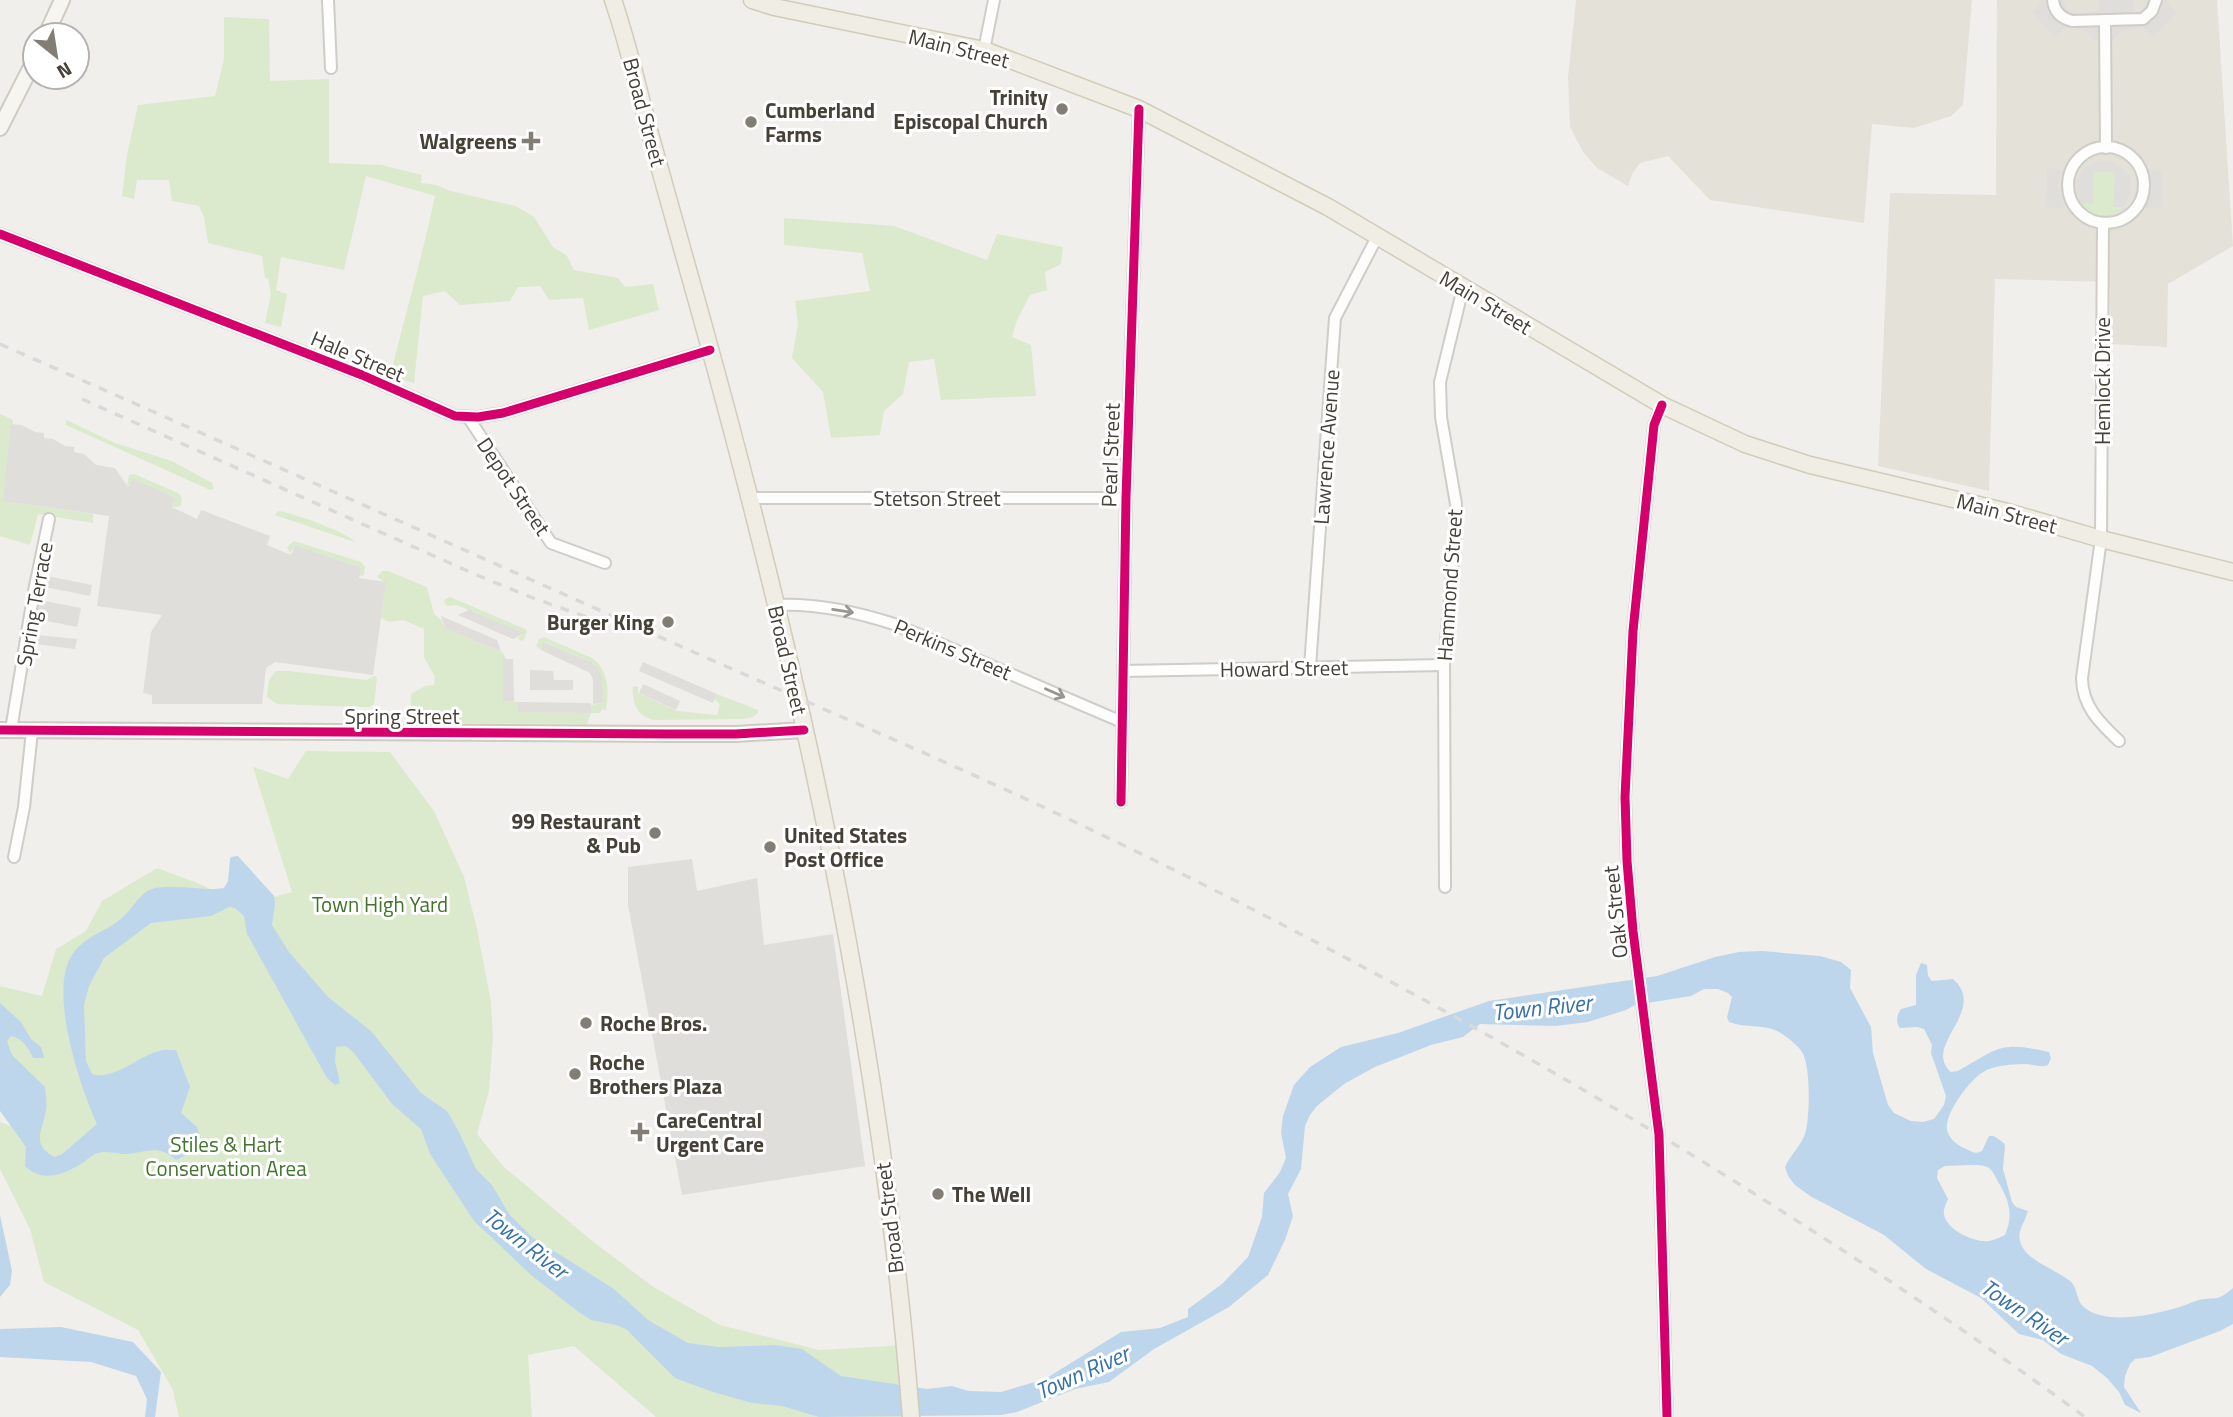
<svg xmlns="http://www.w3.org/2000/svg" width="2233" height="1417" font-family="'Titillium Web',sans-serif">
<rect width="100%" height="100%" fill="#f0efeb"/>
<g fill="#e3e1d8">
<polygon points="1576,0 1972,0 1963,105 1951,116 1914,128 1872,124 1864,223 1710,200 1668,156 1640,163 1632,174 1628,186 1597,168 1583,152 1570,127 1568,77"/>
<polygon points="1997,0 2217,0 2233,246 2168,284 2167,347 2112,344 2109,282 1995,279 1989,491 1878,466 1890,193 1996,195"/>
</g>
<g fill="#dbeacc">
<path d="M224,17L269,19L270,81L329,79V163L382,165L422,175L421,183L437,185L450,191L516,206L534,217L553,247L567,256L574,270L618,278L625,287L653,284L659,310L589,330L583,298L549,300L540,286L518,287L510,301L460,305L445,291L423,296L414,383L390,376C405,316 422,257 435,196L366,176L344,270L281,257L276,290L287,294L281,327L265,323L271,294L268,279L265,278L262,256L208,243L204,217L199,206L172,201L169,180H137L134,199L122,196L127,155L138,105L215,96L224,59Z"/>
<path d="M2094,171L2115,173L2113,207H2124C2109,219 2094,218 2081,204H2093Z"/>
<polygon points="784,218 894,226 987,260 997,234 1063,247 1061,264 1045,272 1047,290 1030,295 1017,320 1012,337 1031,345 1036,396 941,400 934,359 909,362 903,394 884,411 880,435 831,438 823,392 792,358 798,324 795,301 870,291 862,253 784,245"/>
<polygon points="0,414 13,420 13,424 3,501 93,514 93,523 38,514 30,545 0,536"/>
<polygon points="66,420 115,443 172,461 212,483 214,489 210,490 66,425"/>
<polygon points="134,474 178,493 182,498 181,505 178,507 173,507 175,499 130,484 127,486 129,475"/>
<path d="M278,511C291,512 349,533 355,542L275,515Z"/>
<polygon points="294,541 361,562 365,567 364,575 360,576 362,568 295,545 290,553 287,547"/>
<path d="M382,571H388L427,587L434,614L441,620L445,628L503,653L506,659H503V700L518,702V712L591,713V705L603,703L597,667L591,662L545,642L541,650L536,646L539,639L544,637L592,658C609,670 609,691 606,710L602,709L600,713H591L587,724L417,723L411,720V694L425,686L434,685L435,677L424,657V629L403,620L389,622L381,618L386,583L377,577Z"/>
<polygon points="450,597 525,629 527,631 524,640 521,641 518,638 523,633 457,605 447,606 444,602 445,599"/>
<polygon points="276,671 289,671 367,680 375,676 377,678 374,704 369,707 361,707 277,704 267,697 269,680"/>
<path d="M633,686L638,687V693L677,711L717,715L720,704L715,700L717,694L758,710V713L753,717L743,719L653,720C636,715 632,702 633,686Z"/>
<polygon points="306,751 390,752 434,811 464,877 477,929 491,1002 493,1037 489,1091 477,1134 504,1167 591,1240 652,1286 720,1325 819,1350 906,1345 921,1417 656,1417 574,1346 528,1355 532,1417 179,1417 173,1390 138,1330 44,1282 30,1229 0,1169 0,1122 10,1126 0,1064 0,986 42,996 56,949 86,931 102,901 157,868 200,884 242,906 292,892 253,767 288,779"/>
</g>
<g fill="#dfdeda">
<polygon points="2040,0 2063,0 2067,10 2073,13 2098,12 2099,0 2133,0 2134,13 2144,8 2147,0 2168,0 2169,5 2177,13 2153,37 2146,29 2142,28 2123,30 2113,40 2095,40 2085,30 2071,28 2063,29 2055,37 2032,13 2039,5"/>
<polygon points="2101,161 2115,163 2126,172 2130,178 2131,192 2124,207 2113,207 2115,173 2094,171 2093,204 2081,204 2078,199 2076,184 2082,171 2094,162"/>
<polygon points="2047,168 2061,169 2058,187 2064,208 2046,207"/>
<polygon points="2147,169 2162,171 2162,207 2144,208 2150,186"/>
<polygon points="11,424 21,425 35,432 44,433 44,438 53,439 65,446 74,447 74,452 84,454 96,465 115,468 128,487 133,479 176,498 172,507 197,519 201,510 270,536 267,545 291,555 295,545 362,568 359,578 386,582 373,675 275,662 266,668 262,704 152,704 152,695 143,693 151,632 162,615 97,606 109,516 3,501"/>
<polygon points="47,576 92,585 90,596 45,587"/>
<polygon points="40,600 81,608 77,627 36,619"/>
<polygon points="469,610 524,633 513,639 458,615"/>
<polygon points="441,616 497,640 501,652 445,628"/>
<polygon points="37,635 77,639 75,649 35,644"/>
<polygon points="544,642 591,662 597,667 602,678 603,703 593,704 593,679 590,673 541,650"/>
<polygon points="503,659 513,659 514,701 503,701"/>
<polygon points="643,662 717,694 713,703 639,671"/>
<polygon points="530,670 553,671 554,680 573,680 573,690 530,690"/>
<polygon points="643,684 680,701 676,710 639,693"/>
<polygon points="518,702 591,703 591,713 518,712"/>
<polygon points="692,859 697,891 757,878 764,945 833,934 865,1166 682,1195 628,905 628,867"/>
</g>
<g fill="#bed6ec" fill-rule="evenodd">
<path d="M238,856L274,896L275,903L272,925L289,952L328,997L371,1031L421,1093L447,1111L459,1132L476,1169L492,1185L509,1214L532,1237L614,1289L648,1320L688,1343L718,1347L775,1345L802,1349L841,1376L927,1389L952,1386L969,1391L1001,1392L1045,1379L1121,1332L1160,1328L1188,1317V1309L1222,1284L1248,1257L1262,1217L1264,1193L1280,1172L1286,1158L1281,1133L1283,1116L1294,1085L1310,1067L1341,1047L1398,1033L1489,1001L1657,976L1715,957L1739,952L1762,951L1820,956L1841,962L1851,970L1850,988L1871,1027L1873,1053L1888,1105L1894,1113L1911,1121L1923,1122L1934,1119L1944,1105L1946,1096L1931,1053L1932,1045L1924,1029L1917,1027L1900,1028C1895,1021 1897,1015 1901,1009L1916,1005V975L1921,963L1927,965L1928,976L1932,981L1953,979C1989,1011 1921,1045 1951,1072L1958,1071C2000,1047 2000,1041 2049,1052L2051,1058L2048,1065C2041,1068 2035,1065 2027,1064C2015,1064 2000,1065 1989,1069C1973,1074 1944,1113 1947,1130C1950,1143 1965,1149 1976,1153L1982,1151L1989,1136H1994L2004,1143L2005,1146L2003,1169L2012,1202L2016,1207L2028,1211C2026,1218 2022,1225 2020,1231C2014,1258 2055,1268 2070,1281C2078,1287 2076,1302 2085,1308C2105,1324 2146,1316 2169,1310C2179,1308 2189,1303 2199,1300C2218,1296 2215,1303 2233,1288V1324L2220,1331L2150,1357L2135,1359L2130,1364L2125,1376L2124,1387L2141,1413L2125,1405L2119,1392L2107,1378L2092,1366L2061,1354L2043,1340L2019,1334L1981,1298L1926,1269L1884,1235L1810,1196L1795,1185L1788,1176L1785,1167C1790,1155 1801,1146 1805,1134C1810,1118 1811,1066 1802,1052C1798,1045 1784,1035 1777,1031C1762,1024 1744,1028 1729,1022L1727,1017L1732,997L1728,993L1718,989H1704L1691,996L1635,1005L1626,1010L1588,1022L1556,1026L1480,1024L1463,1037L1431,1045L1375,1067L1344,1084L1317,1106L1310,1115L1305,1126L1301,1169L1288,1194L1293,1216L1285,1240L1268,1275L1229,1307L1154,1349L1109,1382L1075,1389L1017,1412L1001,1415L819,1417L782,1406L752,1403L713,1392L675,1378L626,1329L616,1325L591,1320L580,1313L531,1275L474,1221L430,1154L421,1129L392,1104L354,1053L346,1046L336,1047L335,1061L340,1083L335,1085L327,1078L247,934L244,916L235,908L229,907L211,916L151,923L104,958L89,986L84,1005L86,1061L92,1074C114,1081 138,1056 159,1051C164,1049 171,1050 176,1050L190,1087L181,1113L197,1127L201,1138L195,1151L176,1160C157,1143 147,1153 125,1154C117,1154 105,1150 98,1153C93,1154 88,1159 84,1162C65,1174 43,1184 25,1166L26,1147L0,1111V1003L21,1022L31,1039L41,1047L44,1058H33C28,1047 23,1039 11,1036L7,1041L12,1055L45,1087C46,1094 47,1103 46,1111C42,1131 31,1144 54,1157L61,1155L97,1124C80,1087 48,991 72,955C85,935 107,932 123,917C132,909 138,896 149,890C168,882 202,892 224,888L228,881L230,859L231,857ZM1969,1165C1976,1165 1986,1164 1991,1170C1995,1174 1997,1181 2000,1185C2010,1203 2013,1216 2005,1235C2000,1237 1994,1240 1989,1241C1975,1243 1946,1230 1944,1214C1943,1209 1946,1204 1948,1199L1937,1178L1938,1170L1945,1166Z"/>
<polygon points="0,1215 12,1271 10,1285 0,1297"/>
<polygon points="61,1327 133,1342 161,1372 155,1417 145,1417 147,1399 136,1376 91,1362 0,1357 0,1329"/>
</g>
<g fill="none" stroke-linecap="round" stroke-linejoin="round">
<g stroke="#cecdc8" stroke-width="14">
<g id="street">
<polyline points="328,0 331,68"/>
<path d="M2053,0C2054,11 2061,18 2072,21L2143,19L2152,11L2156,0"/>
<polyline points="2105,20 2106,148"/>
<polyline points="984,50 994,0"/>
<circle cx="2106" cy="185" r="38"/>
<path d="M2103,223L2101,539L2082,678C2082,706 2100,723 2119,741"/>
<polyline points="0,234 362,375 455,416 478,417 503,413 710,350"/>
<polyline points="1662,405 1654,425 1633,631 1625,797 1627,861 1633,931 1659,1135 1667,1417"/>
<polyline points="468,417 551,543 605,563"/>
<polyline points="749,498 1126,498"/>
<path d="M776,605C815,603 857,612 894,624L1122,722"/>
<polyline points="1310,667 1335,318 1377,237"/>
<polyline points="1123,671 1444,665"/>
<polyline points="11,730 34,591 49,519"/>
<polyline points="1121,802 1126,498 1139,109"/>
<polyline points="14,857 24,807 32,731"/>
<polyline points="1445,887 1444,665 1456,527 1456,504 1441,417 1440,382 1463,288"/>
</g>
</g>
<g stroke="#ceccc2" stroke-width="18">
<g id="secondary">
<polyline points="46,35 62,0"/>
<polyline points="0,128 35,59"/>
<polyline points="0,730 667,734 736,734 804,730"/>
</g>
</g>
<g stroke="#d1ccba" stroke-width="19">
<g id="primary">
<path d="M613,0C629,46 639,94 652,141C668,199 685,258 701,316C801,676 882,1044 911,1417"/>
<polyline points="752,0 774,7 984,50 1139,109 1328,207 1662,405 1745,444 1810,465 2008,512 2101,539 2233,572"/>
</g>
</g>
<use href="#street" stroke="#fdfdfc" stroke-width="10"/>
<use href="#secondary" stroke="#f6f5ef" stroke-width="14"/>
<use href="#primary" stroke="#f0eee4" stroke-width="16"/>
<g stroke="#d9d9d8" stroke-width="3.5" stroke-dasharray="9 9" stroke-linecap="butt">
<path d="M0,344C227,444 453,545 680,646C806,702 933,755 1058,814C1321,938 1577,1078 1822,1237C1911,1294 1999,1354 2085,1417"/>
<polyline points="82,399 479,576 533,598 609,625"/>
</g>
<g stroke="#fff" stroke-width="13">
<g id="cycleway">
<polyline points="0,234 362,375 455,416 478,417 503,413 710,350"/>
<polyline points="1662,405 1654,425 1633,631 1625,797 1627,861 1633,931 1659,1135 1667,1417"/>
<polyline points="0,730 667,734 736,734 804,730"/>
<polyline points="1121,802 1126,498 1139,109"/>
</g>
</g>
<use href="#cycleway" stroke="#d6006c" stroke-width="9"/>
</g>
<defs><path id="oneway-shaft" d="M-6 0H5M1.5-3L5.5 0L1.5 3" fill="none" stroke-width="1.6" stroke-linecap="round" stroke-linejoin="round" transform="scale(1.75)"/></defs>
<g stroke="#989690">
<use href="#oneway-shaft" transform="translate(843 611) rotate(9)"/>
<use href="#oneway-shaft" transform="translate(1055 693) rotate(24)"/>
</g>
<g fill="#827e76" stroke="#fff" stroke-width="2.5">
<circle cx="1062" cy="109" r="7"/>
<circle cx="751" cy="122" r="7"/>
<path d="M527.5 130.5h7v7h7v7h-7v7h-7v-7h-7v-7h7z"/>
<circle cx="668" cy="622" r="7"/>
<circle cx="655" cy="833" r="7"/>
<circle cx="770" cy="847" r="7"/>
<circle cx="586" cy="1023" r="7"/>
<circle cx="575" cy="1074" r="7"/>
<path d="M636.5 1121.5h7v7h7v7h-7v7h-7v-7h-7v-7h7z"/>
<circle cx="938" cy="1194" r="7"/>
</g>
<g text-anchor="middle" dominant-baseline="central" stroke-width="6" stroke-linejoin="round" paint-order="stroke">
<g font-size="21" fill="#464137" stroke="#fff">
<text transform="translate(959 48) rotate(14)">Main Street</text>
<text transform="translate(645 112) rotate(75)">Broad Street</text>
<text transform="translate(1486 302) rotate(31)">Main Street</text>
<text transform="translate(358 356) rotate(23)">Hale Street</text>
<text transform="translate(2102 381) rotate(-90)">Hemlock Drive</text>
<text transform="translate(1326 447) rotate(-86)">Lawrence Avenue</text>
<text transform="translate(1110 455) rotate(-88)">Pearl Street</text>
<text transform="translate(514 486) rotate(56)">Depot Street</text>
<text x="937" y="498">Stetson Street</text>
<text transform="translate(2007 513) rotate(15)">Main Street</text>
<text transform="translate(1449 585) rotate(-86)">Hammond Street</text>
<text transform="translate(34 604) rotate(-80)">Spring Terrace</text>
<text transform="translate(953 649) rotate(23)">Perkins Street</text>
<text transform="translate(788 660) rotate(77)">Broad Street</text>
<text transform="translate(1284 668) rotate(-1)">Howard Street</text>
<text x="402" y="716">Spring Street</text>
<text transform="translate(1615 912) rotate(-96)">Oak Street</text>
<text transform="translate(889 1218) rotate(-97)">Broad Street</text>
</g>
<g font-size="21" font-weight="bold" fill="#464137" stroke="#fff" text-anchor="start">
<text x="1048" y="97" text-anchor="end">Trinity<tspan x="1048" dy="24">Episcopal Church</tspan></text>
<text x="765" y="110">Cumberland<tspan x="765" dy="24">Farms</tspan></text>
<text x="517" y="141" text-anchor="end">Walgreens</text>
<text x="654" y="622" text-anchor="end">Burger King</text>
<text x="641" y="821" text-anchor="end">99 Restaurant<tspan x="641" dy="24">&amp; Pub</tspan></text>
<text x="784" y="835">United States<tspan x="784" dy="24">Post Office</tspan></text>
<text x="600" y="1023">Roche Bros.</text>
<text x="589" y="1062">Roche<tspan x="589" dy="24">Brothers Plaza</tspan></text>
<text x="656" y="1120">CareCentral<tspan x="656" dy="24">Urgent Care</tspan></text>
<text x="952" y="1194">The Well</text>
</g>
<g font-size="21" fill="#43742e" stroke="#fff">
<text x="380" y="904">Town High Yard</text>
<text x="226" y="1144">Stiles &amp; Hart<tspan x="226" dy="24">Conservation Area</tspan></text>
</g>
<g font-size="23" font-style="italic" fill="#3771ab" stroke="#fff">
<text transform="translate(1542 1007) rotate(-6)">Town River</text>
<text transform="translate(526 1243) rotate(38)">Town River</text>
<text transform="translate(2025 1312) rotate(34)">Town River</text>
<text transform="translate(1082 1372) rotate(-24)">Town River</text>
</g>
</g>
<g transform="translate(56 56) rotate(150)"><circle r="33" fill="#ffffff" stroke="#b5b3af" stroke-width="2"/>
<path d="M0-5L12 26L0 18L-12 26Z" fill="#827e76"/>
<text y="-10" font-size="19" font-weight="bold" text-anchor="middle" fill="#464137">N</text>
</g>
</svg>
